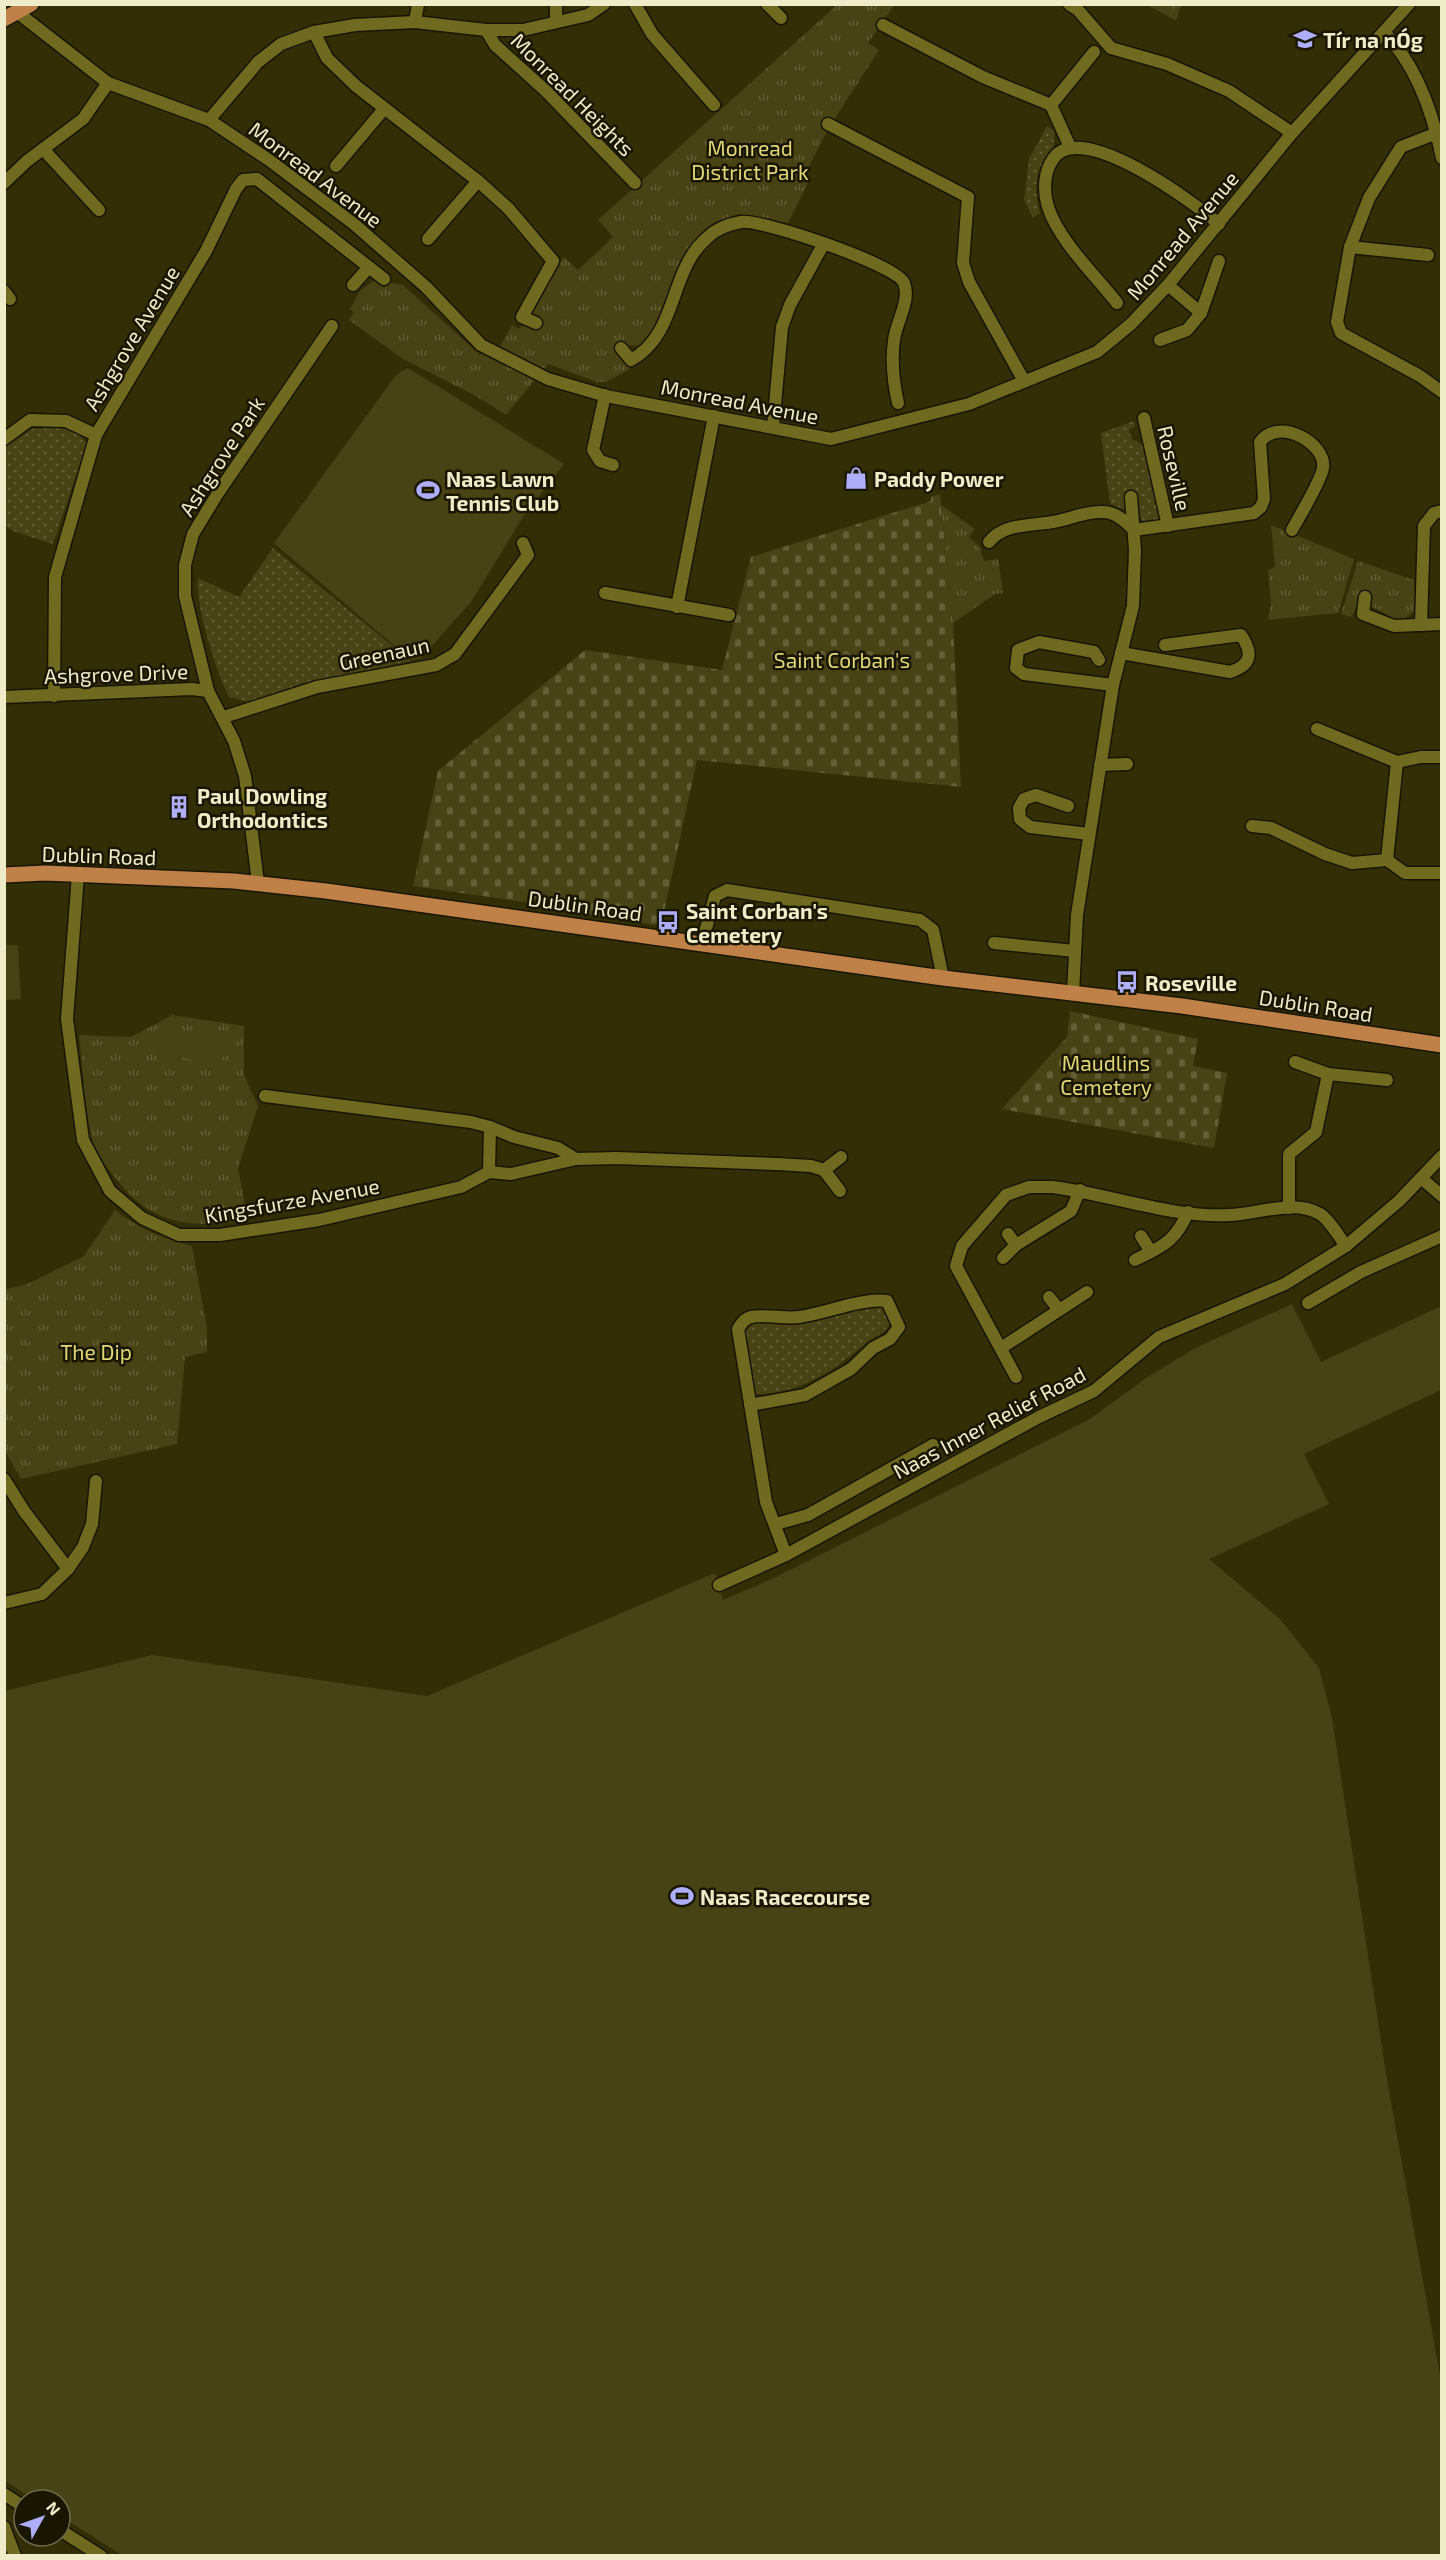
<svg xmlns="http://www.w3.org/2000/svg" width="1446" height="2560" font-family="'Exo 2',sans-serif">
<defs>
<pattern id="grass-dots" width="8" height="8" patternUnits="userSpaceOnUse" patternTransform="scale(1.5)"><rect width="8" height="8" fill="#474314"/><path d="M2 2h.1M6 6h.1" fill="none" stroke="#625e35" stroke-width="1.8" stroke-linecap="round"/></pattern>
<pattern id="forest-crowns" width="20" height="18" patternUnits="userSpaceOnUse" patternTransform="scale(1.5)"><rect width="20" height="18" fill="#474314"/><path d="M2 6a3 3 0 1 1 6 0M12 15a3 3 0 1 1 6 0" fill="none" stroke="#625e35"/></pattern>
<pattern id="cemetery-stones" width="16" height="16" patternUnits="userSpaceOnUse" patternTransform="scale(1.5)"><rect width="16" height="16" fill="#474314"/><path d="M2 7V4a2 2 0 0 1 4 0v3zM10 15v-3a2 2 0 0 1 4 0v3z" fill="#625e35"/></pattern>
<pattern id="park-tufts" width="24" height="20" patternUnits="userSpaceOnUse" patternTransform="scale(1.5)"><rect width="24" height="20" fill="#474314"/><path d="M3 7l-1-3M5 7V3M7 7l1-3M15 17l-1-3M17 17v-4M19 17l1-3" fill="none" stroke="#625e35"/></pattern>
</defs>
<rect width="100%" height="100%" fill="#322e06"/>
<g fill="url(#grass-dots)">
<path d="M1047,126L1054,131C1055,151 1052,146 1043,161C1034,177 1035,196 1040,213L1033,218L1024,200L1029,159Z"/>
<polygon points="1134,421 1135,426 1129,430 1132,439 1146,447 1163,522 1145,524 1139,515 1110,504 1101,433"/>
<polygon points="62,428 78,434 87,443 53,544 13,531 5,526 5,447 32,429"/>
<path d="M273,548L411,661L321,679L248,702L229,697C216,671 195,606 198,578L239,597Z"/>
<path d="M868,1303L880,1305L890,1323C885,1334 875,1336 866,1343C835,1370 798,1395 755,1394L751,1386L742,1328C759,1314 789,1321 810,1319C830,1317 849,1311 868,1303Z"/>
</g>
<polygon fill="url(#forest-crowns)" points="1148,5 1181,5 1176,21"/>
<g fill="url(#cemetery-stones)">
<polygon points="940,494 953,623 961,787 697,760 661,926 558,909 544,894 530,903 413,886 438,771 585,650 722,670 751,557 931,501 931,497"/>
<polygon points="1070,1011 1198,1039 1193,1066 1227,1073 1214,1148 1002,1109 1067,1037"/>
</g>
<g fill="url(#park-tufts)">
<polygon points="837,5 894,5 868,43 879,50 828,129 804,176 810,179 788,223 744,216 743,218 725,220 708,231 658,327 642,346 625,345 616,351 630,369 606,382 597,382 548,364 506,415 476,396 403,359 349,320 354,312 350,309 360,291 375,280 403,285 480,355 500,346 512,325 518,329 523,326 564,257 578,270 613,237 598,220"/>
<polygon points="941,505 975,529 969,537 979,546 984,561 998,559 1003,593 995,594 953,623"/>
<polygon points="1271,525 1354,559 1338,613 1268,620 1271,604 1268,570 1275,567"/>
<path d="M1358,561L1414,580L1415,610C1398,630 1387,612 1372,607C1368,606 1362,606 1358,605L1351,617L1341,614Z"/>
<path d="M172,1015L244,1026V1075L258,1106L238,1168L248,1221C188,1228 151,1226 113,1175C104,1164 95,1150 91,1135C84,1103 83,1067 79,1035L131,1037Z"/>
<path d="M115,1210C138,1229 163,1238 192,1246L207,1328V1352L185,1357L177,1444L21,1479L5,1451V1289L25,1285L84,1256Z"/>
</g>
<g fill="#474314">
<polygon points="408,368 564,464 523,517 471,602 421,658 411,660 274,543 396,375"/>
<polygon points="5,945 18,945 21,999 5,1000"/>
<polygon points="165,1027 227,1045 220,1068 159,1050"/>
<polygon points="1292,1304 1321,1362 1441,1306 1441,1390 1304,1454 1329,1504 1209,1559 1280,1619 1319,1668 1332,1718 1386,2074 1441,2381 1441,2555 122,2555 60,2516 60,2500 35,2500 5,2481 4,1691 152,1655 427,1696 715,1573 723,1600 776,1577 1090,1419 1146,1378 1197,1347"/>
</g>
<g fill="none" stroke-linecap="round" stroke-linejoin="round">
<g stroke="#181602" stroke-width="15">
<g id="minor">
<polyline points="556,4 556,21"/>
<polyline points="635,4 652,34 714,105"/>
<polyline points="767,4 781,18"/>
<polyline points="1069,4 1078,10 1111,48 1167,64 1229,91 1292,133"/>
<polyline points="17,12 108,83 209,120 269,160 354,224 426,287 481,345 548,379 606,396 831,439 969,404 1097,352 1131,324 1168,285 1292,133 1409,4"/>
<polyline points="415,22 418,4"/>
<polyline points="883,25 983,77 1051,105 1070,147"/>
<polyline points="486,30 495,45 546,91 635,183"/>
<polyline points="314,32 327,58 356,86 478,181 508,208 553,261 522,317 536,323"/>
<path d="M1384,32C1417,66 1433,113 1442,158"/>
<polyline points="1051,105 1094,52"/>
<polyline points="209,120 258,62 281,44 314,32 355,25 415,22 486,30 523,30 588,15 604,4"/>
<polyline points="828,124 968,197 963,263 969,282 1024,381"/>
<polyline points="1437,133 1401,147 1369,198 1350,247 1337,322 1341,333 1420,376 1442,392"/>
<polyline points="43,149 99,210"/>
<polyline points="336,166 384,109"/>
<polyline points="4,183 27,161 83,119 108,83"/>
<polyline points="428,239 478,181"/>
<polyline points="1350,247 1428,255"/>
<polyline points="353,285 369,267"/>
<polyline points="1168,285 1201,313 1219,261"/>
<polyline points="4,291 10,299"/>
<path d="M1117,303C1096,276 1059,241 1048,207C1043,191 1044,172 1053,159C1080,118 1193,202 1219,224"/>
<polyline points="1160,340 1187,330 1201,313"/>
<path d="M621,348L631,360C679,334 668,270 708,237C716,229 730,224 741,222C762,219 897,265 904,283C911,301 896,322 894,340C891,362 893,381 898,403"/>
<polyline points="605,395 593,450 600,461 613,465"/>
<polyline points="1144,418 1168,526"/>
<polyline points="773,427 782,327 790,305 823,245"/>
<polyline points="4,439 30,420 66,421 96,435"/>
<path d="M989,542C1004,523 1031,526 1053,522C1070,519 1086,511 1103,512C1116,512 1126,522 1134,530L1254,513L1261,507L1264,499L1260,442C1279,416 1327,444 1323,468C1321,481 1299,517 1292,530"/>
<polyline points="605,593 729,615"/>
<polyline points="1365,597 1363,614 1394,626 1442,624"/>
<polyline points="677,607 714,416"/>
<polyline points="1421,625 1424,526 1434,513 1442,511"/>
<path d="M1121,653L1230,672C1252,665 1253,653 1241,635L1165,645"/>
<polyline points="1099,660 1094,652 1039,642 1018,650 1016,668 1024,674 1113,685"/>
<polyline points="54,696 55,577 96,435 206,251 236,189 243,180 257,179 384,279"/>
<polyline points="4,697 192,689 208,691"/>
<polyline points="224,717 317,687 436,665 455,654 528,555 523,543"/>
<polyline points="1317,729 1397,762 1387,860"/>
<polyline points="1397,762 1421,757 1442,757"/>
<polyline points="1100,765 1127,764"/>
<polyline points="1068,806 1036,795 1024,799 1019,808 1020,819 1030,827 1089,834"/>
<polyline points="1252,826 1271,828 1325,854 1352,863 1387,860 1405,873 1442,873"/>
<polyline points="78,875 67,1019 83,1140 110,1191 142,1218 179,1235 220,1235 319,1220 461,1187 489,1172 490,1127 471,1122 265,1096"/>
<polyline points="258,883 245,776 234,741 208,691 185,596 185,565 193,534 218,493 332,326"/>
<polyline points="702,943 715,896 727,890 920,920 933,930 943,978"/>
<polyline points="994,943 1075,951"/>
<polyline points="1073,993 1077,915 1113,685 1133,606 1135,550 1131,497"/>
<polyline points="1295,1062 1328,1074 1387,1080"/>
<polyline points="490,1127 514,1137 558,1148 576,1159 616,1158 777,1164 811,1166 824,1170"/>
<polyline points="489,1172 511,1174 576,1159"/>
<polyline points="1421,1178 1442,1196"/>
<polyline points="840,1191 824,1170 841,1157"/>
<polyline points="1289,1208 1289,1154 1316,1132 1328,1074"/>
<polyline points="1008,1234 1016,1245"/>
<polyline points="1141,1236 1151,1252"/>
<polyline points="1003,1258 1016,1245 1071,1211 1080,1190"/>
<path d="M1135,1260C1163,1246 1175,1242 1188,1212"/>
<polyline points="1049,1297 1059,1310"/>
<polyline points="1308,1303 1361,1272 1442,1236"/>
<polyline points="1001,1348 1087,1292"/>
<path d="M1016,1377L956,1266L962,1246L1006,1195L1029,1187H1052C1109,1194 1172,1218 1229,1215C1258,1214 1294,1199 1320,1214C1330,1220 1339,1237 1346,1246"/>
<path d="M750,1405L805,1395L851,1369L873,1348L890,1339L899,1327L887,1301C861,1298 827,1313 799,1317C784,1319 766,1314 751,1317C744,1319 741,1324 738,1329L766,1502L786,1555"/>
<polyline points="4,1479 24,1511 68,1569"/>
<polyline points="776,1524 808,1515 933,1445"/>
<polyline points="719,1585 786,1555 1039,1417 1094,1391 1159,1337 1285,1284 1346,1246 1399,1201 1442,1156"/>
<polyline points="4,1603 42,1594 68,1569 83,1547 92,1524 96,1481"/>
<polyline points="4,2494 24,2507"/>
<polyline points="4,2527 15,2556"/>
<polyline points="60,2530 101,2556"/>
</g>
</g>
<g stroke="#181602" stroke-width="18">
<g id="major">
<polyline points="4,19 31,4"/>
<polyline points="4,875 45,873 234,881 326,891 943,978 1182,1006 1442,1045"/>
</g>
</g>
<use href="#minor" stroke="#706a20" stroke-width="12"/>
<use href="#major" stroke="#c08148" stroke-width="15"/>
</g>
<defs>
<g id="school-bare" transform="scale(1.8)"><path d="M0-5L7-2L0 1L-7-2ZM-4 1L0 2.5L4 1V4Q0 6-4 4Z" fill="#afaefa" stroke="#191600" stroke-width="2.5" paint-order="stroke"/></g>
<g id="shop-bare" transform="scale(1.8)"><path d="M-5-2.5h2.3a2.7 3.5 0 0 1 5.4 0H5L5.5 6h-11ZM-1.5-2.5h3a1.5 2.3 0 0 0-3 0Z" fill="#afaefa" stroke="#191600" stroke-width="2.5" paint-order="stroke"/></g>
<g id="stadium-bare" transform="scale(1.8)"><path d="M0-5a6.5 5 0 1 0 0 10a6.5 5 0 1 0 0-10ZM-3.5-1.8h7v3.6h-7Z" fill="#afaefa" stroke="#191600" stroke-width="2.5" paint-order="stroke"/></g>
<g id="building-bare" transform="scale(1.8)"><path d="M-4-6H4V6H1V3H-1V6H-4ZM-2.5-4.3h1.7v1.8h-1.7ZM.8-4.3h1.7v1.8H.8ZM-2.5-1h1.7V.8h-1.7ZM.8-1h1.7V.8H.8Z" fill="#afaefa" stroke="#191600" stroke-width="2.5" paint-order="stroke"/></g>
<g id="bus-bare" transform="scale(1.8)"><path d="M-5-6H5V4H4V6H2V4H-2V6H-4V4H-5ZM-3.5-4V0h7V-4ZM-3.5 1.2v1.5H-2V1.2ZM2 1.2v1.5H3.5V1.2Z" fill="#afaefa" stroke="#191600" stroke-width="2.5" paint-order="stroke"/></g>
</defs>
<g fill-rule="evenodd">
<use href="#school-bare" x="1305" y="39"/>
<use href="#shop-bare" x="856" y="478"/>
<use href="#stadium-bare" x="428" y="490"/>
<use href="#building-bare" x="179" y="807"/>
<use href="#bus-bare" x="668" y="922"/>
<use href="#bus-bare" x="1127" y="982"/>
<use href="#stadium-bare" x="682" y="1896"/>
</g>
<g text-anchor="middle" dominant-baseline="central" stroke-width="5" stroke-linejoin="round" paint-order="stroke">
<g font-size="21" font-weight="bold" fill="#efecc9" stroke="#191600" text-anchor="start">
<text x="1323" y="39">Tír na nÓg</text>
<text x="446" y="478">Naas Lawn<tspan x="446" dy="24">Tennis Club</tspan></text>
<text x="874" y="478">Paddy Power</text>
<text x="197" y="795">Paul Dowling<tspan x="197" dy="24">Orthodontics</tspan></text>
<text x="686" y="910">Saint Corban's<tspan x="686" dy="24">Cemetery</tspan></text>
<text x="1145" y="982">Roseville</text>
<text x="700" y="1896">Naas Racecourse</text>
</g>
<g font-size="21" fill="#efecc9" stroke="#191600">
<text transform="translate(573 94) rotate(45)">Monread Heights</text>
<text transform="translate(316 174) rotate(37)">Monread Avenue</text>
<text transform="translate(1182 235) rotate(-50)">Monread Avenue</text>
<text transform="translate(131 338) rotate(-59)">Ashgrove Avenue</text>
<text transform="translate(740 401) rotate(11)">Monread Avenue</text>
<text transform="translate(221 456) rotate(-57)">Ashgrove Park</text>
<text transform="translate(1175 468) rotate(77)">Roseville</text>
<text transform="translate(384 653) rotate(-12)">Greenaun</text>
<text transform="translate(116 673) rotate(-2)">Ashgrove Drive</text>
<text transform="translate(99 855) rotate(2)">Dublin Road</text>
<text transform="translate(585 905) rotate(8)">Dublin Road</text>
<text transform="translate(1316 1005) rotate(9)">Dublin Road</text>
<text transform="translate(292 1200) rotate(-10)">Kingsfurze Avenue</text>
<text transform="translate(989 1422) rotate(-28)">Naas Inner Relief Road</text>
</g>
<g font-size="21" fill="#e0d879" stroke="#191600">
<text x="750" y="147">Monread<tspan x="750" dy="24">District Park</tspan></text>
<text x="842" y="659">Saint Corban's</text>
<text x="1106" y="1062">Maudlins<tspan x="1106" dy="24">Cemetery</tspan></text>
<text x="96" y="1351">The Dip</text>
</g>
</g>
<rect width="1446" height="2560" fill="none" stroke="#efecc9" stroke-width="12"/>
<g transform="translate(42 2518) rotate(50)"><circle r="28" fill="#191600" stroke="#6f6c50" stroke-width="1.5"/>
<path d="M0-4.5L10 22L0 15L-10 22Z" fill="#afaefa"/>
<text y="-9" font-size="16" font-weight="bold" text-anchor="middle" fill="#efecc9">N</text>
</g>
</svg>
